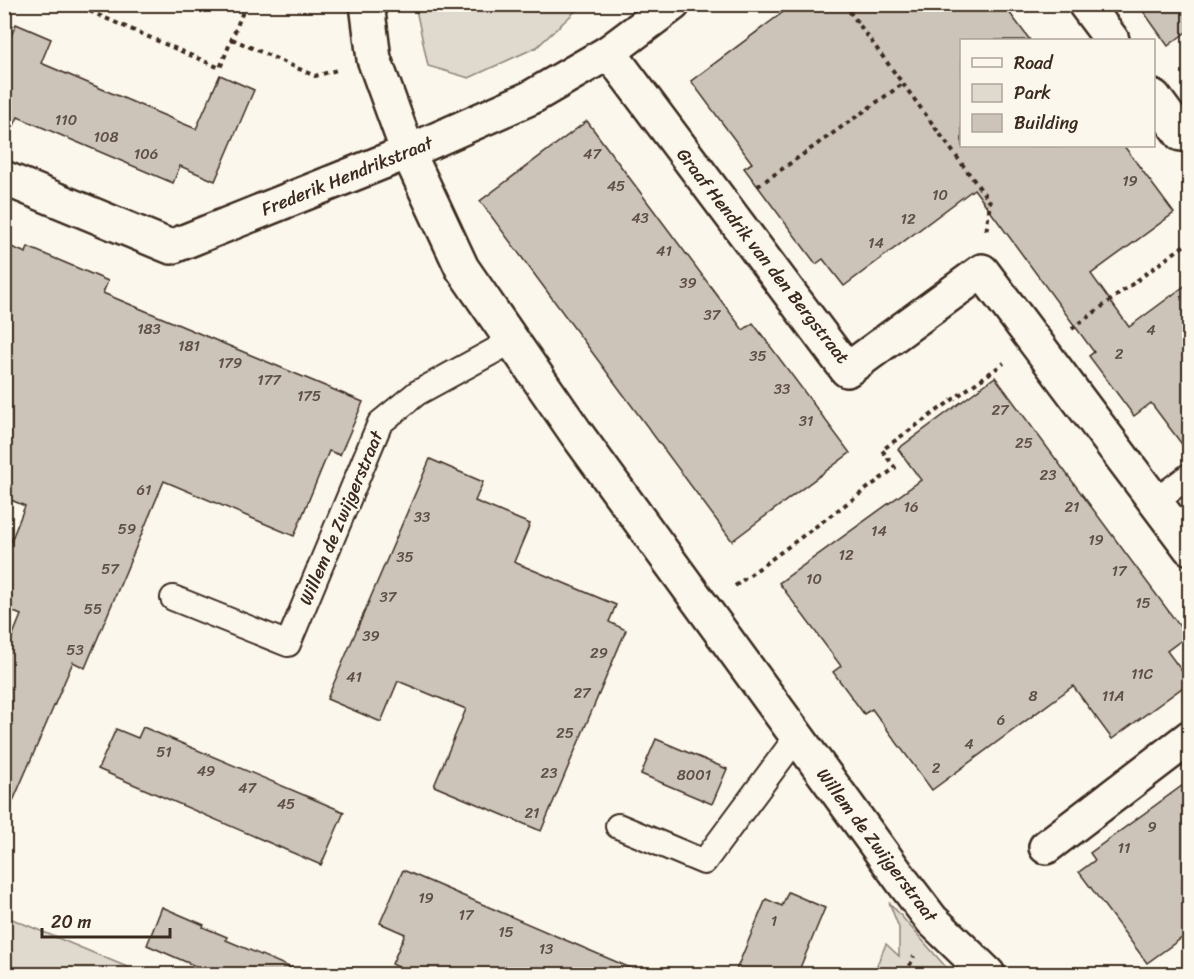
<svg xmlns="http://www.w3.org/2000/svg" width="1194" height="979" font-family="Sriracha,sans-serif">
<rect width="100%" height="100%" fill="#fbf7ec"/>
<filter id="ink" filterUnits="userSpaceOnUse"><feTurbulence type="fractalNoise" baseFrequency=".0167" numOctaves="2"/><feDisplacementMap in="SourceGraphic" scale="12" xChannelSelector="R" yChannelSelector="G"/><feConvolveMatrix kernelMatrix="1 2 1 2 8 2 1 2 1" color-interpolation-filters="sRGB"/></filter>
<g filter="url(#ink)">
<g fill="#dfd9ce" stroke="#8d8276" stroke-width="1.5">
<polygon points="415,5 415,4 582,5 537,47 469,78 428,66"/>
<polygon points="889,902 952,974 873,974 886,944 899,956 899,928"/>
<polygon points="4,916 5,916 144,974 5,974"/>
</g>
<g fill="#ccc4b9" stroke="#3b2a1e" stroke-width="1.5">
<polygon points="794,4 1003,4 1030,40 962,40 962,146 1124,146 1174,213 1091,274 1129,327 1190,282 1190,455 1151,403 1134,416 1089,356 1094,352 974,189 844,286 823,259 816,264 744,168 752,163 691,81"/>
<polygon points="1138,4 1190,4 1190,29 1168,46"/>
<polygon points="16,24 51,39 41,63 196,129 220,75 254,90 215,181 180,166 173,183 18,117 4,147 4,48 6,48"/>
<polygon points="587,121 743,330 753,323 850,453 732,541 480,201"/>
<polygon points="4,244 26,253 28,247 108,281 103,293 363,402 340,455 329,451 294,536 164,481 85,668 73,662 4,822 4,657 21,615 4,608 4,559 25,506 4,497"/>
<polygon points="995,377 1187,636 1167,651 1190,682 1112,739 1073,686 932,790 872,709 864,714 833,672 841,666 779,583 921,480 898,449"/>
<polygon points="430,459 483,482 475,501 530,524 514,562 616,605 609,622 626,630 541,831 434,786 466,709 398,681 381,722 327,699"/>
<polygon points="143,727 344,812 321,865 98,769 116,729 138,738"/>
<polygon points="656,739 727,769 712,804 641,774"/>
<polygon points="1190,780 1190,932 1147,963 1079,872 1095,860 1090,853"/>
<polygon points="403,870 563,939 647,975 414,975 392,964 405,934 380,923"/>
<polygon points="788,892 825,908 797,975 734,975 766,899 782,906"/>
<polygon points="162,907 204,925 203,927 227,937 226,940 308,975 216,975 147,945"/>
</g>
<g fill="none" stroke-linecap="round" stroke-linejoin="round">
<g stroke="#3b2a1e" stroke-width="28">
<g id="service">
<polyline points="1154,502 1190,475"/>
<polyline points="173,598 288,644 380,423 417,393 514,340"/>
<polyline points="618,826 704,862 796,738"/>
</g>
</g>
<g stroke="#3b2a1e" stroke-width="38">
<g id="minor">
<polyline points="367,4 374,59 408,152 462,268 576,433 903,882 932,920 988,974"/>
<polyline points="1085,4 1112,40"/>
<polyline points="609,52 847,370 982,271 1190,548"/>
<polyline points="1154,97 1181,134 1190,129"/>
<polyline points="4,178 171,247 408,152 530,98 609,52 673,4"/>
<polyline points="1046,847 1190,737"/>
</g>
</g>
<g stroke="#3b2a1e" stroke-width="4" stroke-dasharray="4.5 4.5" stroke-linecap="butt">
<polyline points="73,4 220,68 246,4"/>
<polyline points="844,4 990,202 986,234"/>
<polyline points="232,39 315,76 337,70"/>
<polyline points="758,186 904,83"/>
<polyline points="1072,329 1190,241"/>
<polyline points="735,586 895,468 882,450 1004,363"/>
<polyline points="906,974 914,956"/>
</g>
<use href="#service" stroke="#fbf7ec" stroke-width="24"/>
<use href="#minor" stroke="#fbf7ec" stroke-width="33"/>
</g>
</g>
<g text-anchor="middle" dominant-baseline="central" stroke-width="4.5" stroke-linejoin="round" paint-order="stroke">
<g font-size="15" fill="#5f5045">
<text x="66" y="120">110</text>
<text x="106" y="137">108</text>
<text x="146" y="154">106</text>
<text x="592" y="154">47</text>
<text x="1130" y="181">19</text>
<text x="616" y="186">45</text>
<text x="940" y="195">10</text>
<text x="640" y="218">43</text>
<text x="908" y="219">12</text>
<text x="876" y="243">14</text>
<text x="664" y="251">41</text>
<text x="688" y="283">39</text>
<text x="712" y="315">37</text>
<text x="149" y="329">183</text>
<text x="1151" y="330">4</text>
<text x="189" y="346">181</text>
<text x="1119" y="354">2</text>
<text x="758" y="356">35</text>
<text x="230" y="363">179</text>
<text x="269" y="380">177</text>
<text x="782" y="389">33</text>
<text x="309" y="396">175</text>
<text x="1000" y="410">27</text>
<text x="806" y="421">31</text>
<text x="1024" y="443">25</text>
<text x="1048" y="475">23</text>
<text x="144" y="490">61</text>
<text x="911" y="507">16</text>
<text x="1072" y="507">21</text>
<text x="422" y="517">33</text>
<text x="127" y="529">59</text>
<text x="879" y="531">14</text>
<text x="1096" y="540">19</text>
<text x="846" y="555">12</text>
<text x="405" y="557">35</text>
<text x="110" y="569">57</text>
<text x="1119" y="571">17</text>
<text x="814" y="579">10</text>
<text x="388" y="597">37</text>
<text x="1143" y="603">15</text>
<text x="93" y="609">55</text>
<text x="371" y="636">39</text>
<text x="75" y="650">53</text>
<text x="599" y="653">29</text>
<text x="1142" y="674">11C</text>
<text x="354" y="677">41</text>
<text x="582" y="693">27</text>
<text x="1033" y="696">8</text>
<text x="1113" y="696">11A</text>
<text x="1001" y="720">6</text>
<text x="565" y="733">25</text>
<text x="969" y="744">4</text>
<text x="164" y="752">51</text>
<text x="936" y="768">2</text>
<text x="206" y="771">49</text>
<text x="549" y="773">23</text>
<text x="694" y="775">8001</text>
<text x="247" y="788">47</text>
<text x="286" y="804">45</text>
<text x="532" y="813">21</text>
<text x="1152" y="827">9</text>
<text x="1124" y="848">11</text>
<text x="426" y="898">19</text>
<text x="466" y="915">17</text>
<text x="774" y="921">1</text>
<text x="506" y="932">15</text>
<text x="546" y="949">13</text>
</g>
<g font-size="18" fill="#3b2a1e" stroke="#fbf7ec">
<text transform="translate(347 176) rotate(-22)">Frederik Hendrikstraat</text>
<text transform="translate(763 256) rotate(52)">Graaf Hendrik van den Bergstraat</text>
<text transform="translate(341 518) rotate(-67)">Willem de Zwijgerstraat</text>
<text transform="translate(877 845) rotate(53)">Willem de Zwijgerstraat</text>
</g>
</g>
<rect width="1194" height="979" fill="none" stroke="#fbf7ec" stroke-width="24"/>
<rect x="12" y="12" width="1170" height="955" fill="none" stroke="#3b2a1e" stroke-width="2" filter="url(#ink)"/>
<rect x="960" y="39" width="195" height="108" fill="#fbf7ec" stroke="#aea59a" stroke-width="1.5"/>
<rect x="972" y="58" width="30" height="9" fill="#fbf7ec" stroke="#aea59a" stroke-width="1.5"/>
<text x="1014" y="69" font-size="18" fill="#3b2a1e">Road</text>
<rect x="972" y="84" width="30" height="18" fill="#dfd9ce" stroke="#aea59a" stroke-width="1.5"/>
<text x="1014" y="99" font-size="18" fill="#3b2a1e">Park</text>
<rect x="972" y="114" width="30" height="18" fill="#ccc4b9" stroke="#aea59a" stroke-width="1.5"/>
<text x="1014" y="129" font-size="18" fill="#3b2a1e">Building</text>
<path d="M42 928v9h128v-9" fill="none" stroke="#3b2a1e" stroke-width="3"/>
<text x="51" y="928" font-size="18" fill="#3b2a1e" stroke="#fbf7ec" stroke-width="4.5" paint-order="stroke">20 m</text>
</svg>
